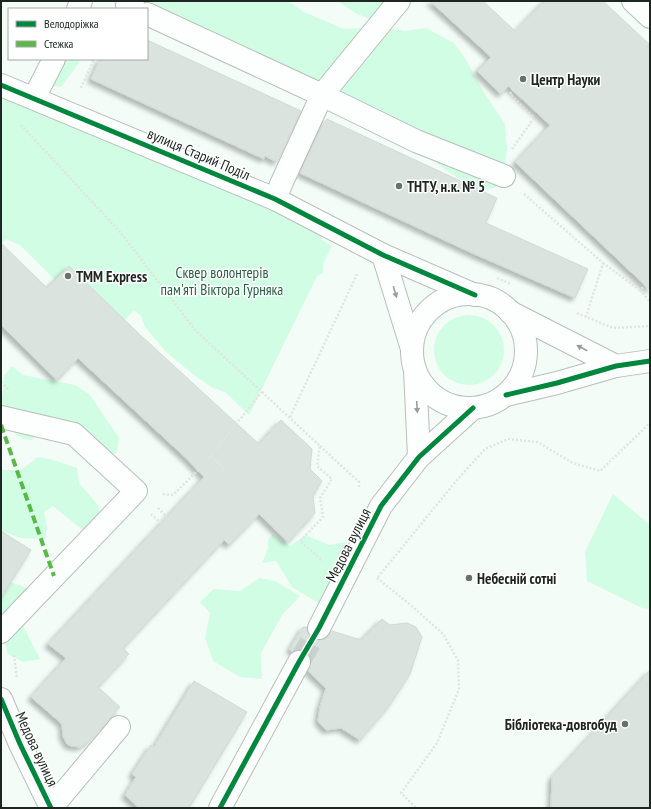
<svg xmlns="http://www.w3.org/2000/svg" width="651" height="809" font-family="'PT Sans Narrow',sans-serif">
<defs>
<filter id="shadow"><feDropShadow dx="-3.5" dy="3.5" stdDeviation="2" flood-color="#0004"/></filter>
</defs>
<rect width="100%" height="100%" fill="#f4fcf7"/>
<g fill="#d0fde3">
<polygon points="128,1 288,1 304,12 344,29 363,28 395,29 405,31 426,28 454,43 465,58 483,91 505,124 507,149 503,184 482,192 450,173 418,149"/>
<polygon points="337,1 414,1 382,23 357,14"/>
<polygon points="47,59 81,59 79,63 61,87 48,85"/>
<polygon points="1,99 24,103 321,218 322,240 332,246 323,264 323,273 317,276 249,415 225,392 213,388 194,375 166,352 145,327 141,316 134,310 110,335 20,245 6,239 1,244"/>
<circle cx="469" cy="350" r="35"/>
<polygon points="12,366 23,375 75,385 90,395 119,438 117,452 107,457 44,424 32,440 23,439 4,425 1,410 4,376"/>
<polygon points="38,457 50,459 77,468 79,483 97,504 102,520 89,535 53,506 44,512 47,526 46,539 21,538 1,531 1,470 21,470"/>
<polygon points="613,494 650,525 650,609 642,608 587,581 585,552"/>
<polygon points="272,534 290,546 306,535 329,545 345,542 348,550 318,603 292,587 276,561 262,563 268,549 268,541"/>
<polygon points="259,578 275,581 300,596 282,615 261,653 262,679 240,677 213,661 205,638 210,613 200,602 214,589 240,591"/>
<polygon points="1,579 27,588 32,596 23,626 40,659 23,662 8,654 1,632"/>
</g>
<g fill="#dbe3de" stroke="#d2dad5" filter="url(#shadow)">
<polygon points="430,1 483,1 515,31 544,1 603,1 650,45 650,290 515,162 550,125 508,86 501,94 477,71 491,57"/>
<polygon points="147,40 301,111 277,162 265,156 264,159 91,79 100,59 147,59"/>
<polygon points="327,119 497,198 486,223 588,269 575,298 472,253 300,173 324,122 325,122"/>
<polygon points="1,243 47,288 69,266 136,331 259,444 281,420 312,449 310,469 322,481 313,496 315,513 288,542 259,514 229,545 224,540 123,648 129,654 98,687 120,707 88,742 80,747 71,746 67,744 63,736 62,724 31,697 66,658 48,644 204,477 187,459 78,358 57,380 1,325"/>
<polygon points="1,531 31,550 1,598"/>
<polygon points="382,619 390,625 407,623 416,627 422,637 410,674 389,706 360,740 341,728 326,730 318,721 320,707 326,688 308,671 311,662 309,655 305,651 298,650 292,652 290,649 303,627 307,627 308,634 314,639 320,640 325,639 332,631 361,640"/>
<polygon points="650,670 650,808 551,808 552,777"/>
<polygon points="194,681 247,712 189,808 139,808 125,795 136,777 132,774 151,745 154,747"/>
</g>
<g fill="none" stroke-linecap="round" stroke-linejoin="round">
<polyline stroke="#c9d1cc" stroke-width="22" stroke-dasharray="22 11" stroke-linecap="butt" points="299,662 319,628"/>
<g stroke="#b8bfba" stroke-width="24">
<g id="minor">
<polyline points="633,1 650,17"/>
<polyline points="127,5 135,9"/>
<polyline points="78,9 81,1"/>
<polyline points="147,14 322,95 399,1"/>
<polyline points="1,85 275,199 383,255 475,295"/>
<polyline points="34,98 54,59"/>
<polyline points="275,199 282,182 322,95 416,141 504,176"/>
<polyline points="383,255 412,349"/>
<circle cx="469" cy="351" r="57"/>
<polyline points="510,312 616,366"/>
<polyline points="415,370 419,457"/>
<polyline points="506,395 557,383 616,366 650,361"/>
<polyline points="1,417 74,434 136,491 1,632"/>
<polyline points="319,628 381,506 419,457 473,408"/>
<polyline points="1,699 20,744 51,808"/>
<polyline points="51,808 119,727"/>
<polyline points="220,808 299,662"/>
</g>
</g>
<g stroke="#e2e4e3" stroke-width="2.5" stroke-dasharray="2 2" stroke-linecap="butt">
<polyline points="81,88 94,59"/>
<polyline points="21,125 121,233 196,331 262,392 208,459"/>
<polyline points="512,149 534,118 510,94 513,90"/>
<polyline points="524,194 603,263 586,317"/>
<polyline points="603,263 640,290 650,282"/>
<polyline points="497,278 511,284"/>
<polyline points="640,290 650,302"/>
<polyline points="577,313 613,328 650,326"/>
<polyline points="1,382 8,389"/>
<polyline points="262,392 320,446 317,466 332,479 320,498 323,517 300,541 323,561"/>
<polyline points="290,417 358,272"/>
<polyline points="320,446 359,482 359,489"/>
<polyline points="211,456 224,469 222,471"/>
<polyline points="163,494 173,495 198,470"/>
<polyline points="158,508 167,517"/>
<polyline points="151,514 161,523"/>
<polyline points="378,577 457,480 485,449 508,439 537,442 573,463 600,471 650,423"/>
<polyline points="377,578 413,607 443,634 458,660 459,689 437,743 401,793 416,808"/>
<polyline points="14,655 17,678"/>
</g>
<use href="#minor" stroke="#fdfffe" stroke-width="22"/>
<polyline stroke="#58b947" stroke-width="4" stroke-dasharray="8 4" stroke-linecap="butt" points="1,425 54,576"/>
<g stroke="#fff" stroke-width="8">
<g id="cycleway">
<polyline points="1,85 275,199 383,255 475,295"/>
<polyline points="506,395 557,383 616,366 650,361"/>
<polyline points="1,699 20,744 51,808"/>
<polyline points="220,808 299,662 319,628 381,506 419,457 473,408"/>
</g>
</g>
<use href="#cycleway" stroke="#00873e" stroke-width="5"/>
</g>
<defs><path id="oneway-solid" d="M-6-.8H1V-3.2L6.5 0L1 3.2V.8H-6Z"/></defs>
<g fill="#999d9b">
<use href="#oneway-solid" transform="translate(395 292) rotate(74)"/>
<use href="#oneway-solid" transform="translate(582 348) rotate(-153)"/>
<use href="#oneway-solid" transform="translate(417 407) rotate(87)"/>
</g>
<g fill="#69716c" stroke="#fff" stroke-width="1.5">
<circle cx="523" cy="79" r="4"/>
<circle cx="399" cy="186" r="4"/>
<circle cx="68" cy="276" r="4"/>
<circle cx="469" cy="578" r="4"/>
<circle cx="625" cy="724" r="4"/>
</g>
<g text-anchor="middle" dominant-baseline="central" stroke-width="3" stroke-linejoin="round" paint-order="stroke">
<g font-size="15" font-weight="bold" fill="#1e2621" stroke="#fff" text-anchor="start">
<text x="531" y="79">Центр Науки</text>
<text x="407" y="186">ТНТУ, н.к. № 5</text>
<text x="76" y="276">TMM Express</text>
<text x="477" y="578">Небесній сотні</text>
<text x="617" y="724" text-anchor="end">Бібліотека-довгобуд</text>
</g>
<g font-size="15" fill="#1e2621" stroke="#fff">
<text transform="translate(199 154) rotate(23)">вулиця Старий Поділ</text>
<text transform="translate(348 545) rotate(-63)">Медова вулиця</text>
<text transform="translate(37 749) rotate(65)">Медова вулиця</text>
</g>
<g font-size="15" fill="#256343" stroke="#fff">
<text x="222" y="272">Сквер волонтерів<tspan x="222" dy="17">пам'яті Віктора Гурняка</tspan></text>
</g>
</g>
<rect width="651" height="809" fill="none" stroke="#1e2621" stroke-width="4"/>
<rect x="8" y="8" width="140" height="52" fill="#ffffff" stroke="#a5a8a6"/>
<rect x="16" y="21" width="20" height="6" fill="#00873e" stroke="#a5a8a6"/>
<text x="44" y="28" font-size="12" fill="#1e2621">Велодоріжка</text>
<rect x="16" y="41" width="20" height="6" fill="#58b947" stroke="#a5a8a6"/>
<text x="44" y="48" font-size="12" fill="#1e2621">Стежка</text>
</svg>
